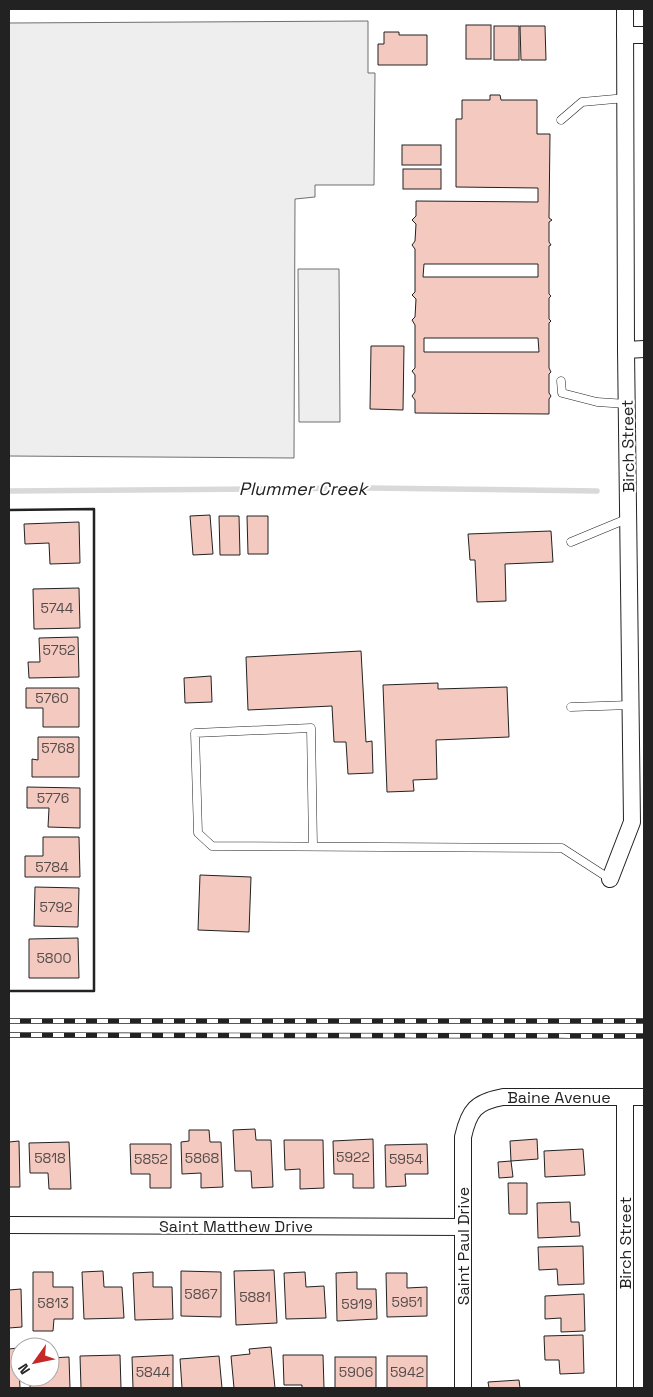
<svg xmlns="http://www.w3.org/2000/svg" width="653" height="1397" font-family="'Space Grotesk',sans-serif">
<rect width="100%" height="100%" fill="#fff"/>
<g fill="#eee" stroke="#6f6f6f">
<polygon points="368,21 368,73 375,73 374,185 315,185 315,197 295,199 294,458 9,456 9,23"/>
<polygon points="298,269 339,269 340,422 299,422"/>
</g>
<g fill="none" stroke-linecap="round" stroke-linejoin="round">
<polyline stroke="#d9d9d9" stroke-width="5.5" points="9,491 368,488 597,491"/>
</g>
<g fill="#f3c9c0" stroke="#222" fill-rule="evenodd">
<rect x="466" y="25" width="25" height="34"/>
<rect x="494" y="26" width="25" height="34"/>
<polygon points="520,26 545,26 546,60 521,60"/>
<polygon points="384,32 399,32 399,35 427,35 427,65 378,65 378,44 384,44"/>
<path d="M490,95H500L501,100H537V134H550L549,218L552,220L549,222V242L551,245L549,246V294L551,296L549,298V319L551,321L549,323V368L551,372L549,374V393L551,396L549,399V414L415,413V400L412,396L415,392V375L412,371L415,368V325L412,320L415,317L416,299L412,295L415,292V249L412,245L415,241L416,224L412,220L416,216V201L538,202V188L456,187V119H462V100H490ZM424,264H538V277H423ZM424,338H538L539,352H424Z"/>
<rect x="402" y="145" width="39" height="20"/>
<rect x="403" y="169" width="38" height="20"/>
<polygon points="371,346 404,346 403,410 370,409"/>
<polygon points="210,515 213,554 193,555 190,516"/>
<polygon points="219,516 239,516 240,555 220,555"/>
<polygon points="247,516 268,516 268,554 248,554"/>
<polygon points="79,522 80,563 50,564 49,543 25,544 24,524"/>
<polygon points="551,531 553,562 505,564 506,601 477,602 475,560 470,560 468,534"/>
<polygon points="79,588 80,628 34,629 33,589"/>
<polygon points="78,637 79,677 29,678 28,662 40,662 39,638"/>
<polygon points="361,651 366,742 372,741 373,773 348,774 346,742 334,742 332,706 248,710 246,657"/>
<polygon points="211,676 212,702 185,703 184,678"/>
<polygon points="438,683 438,689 507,687 509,737 436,740 437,779 413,780 414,791 387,792 383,685"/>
<polygon points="26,688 79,688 79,727 43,727 43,708 26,708"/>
<polygon points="38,737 79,737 79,777 32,777 32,759 38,760"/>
<polygon points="27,787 80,788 80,828 48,827 49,808 27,808"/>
<polygon points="43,837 79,837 80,877 25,877 25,856 43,856"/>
<polygon points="200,875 251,877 249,932 198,930"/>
<polygon points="35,887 79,888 78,927 34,926"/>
<polygon points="78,938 79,978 29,978 29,939"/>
<polygon points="255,1129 256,1140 271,1140 273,1187 252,1188 251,1171 235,1171 233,1130"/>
<polygon points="189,1130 209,1130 210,1142 221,1142 223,1187 201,1188 201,1173 182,1174 181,1142 189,1141"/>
<polygon points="373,1139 374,1188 353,1188 353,1174 334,1174 333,1141"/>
<polygon points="537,1139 538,1159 511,1161 510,1141"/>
<polygon points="284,1140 323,1140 324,1188 300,1189 300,1169 285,1170"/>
<polygon points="19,1141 20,1187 9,1187 9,1142"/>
<polygon points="69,1142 71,1189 49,1189 48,1173 30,1173 29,1143"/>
<polygon points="130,1144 171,1144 171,1188 150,1188 150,1174 131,1174"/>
<polygon points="427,1144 428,1174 405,1174 406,1186 386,1187 385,1145"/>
<polygon points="583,1149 585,1175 545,1177 544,1151"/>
<polygon points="511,1161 513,1177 499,1178 498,1162"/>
<polygon points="508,1183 527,1183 527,1214 509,1214"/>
<polygon points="570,1202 571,1222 579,1222 580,1236 538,1238 537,1203"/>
<polygon points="583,1246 584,1284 558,1285 557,1269 539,1270 538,1247"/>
<polygon points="274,1270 277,1323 236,1325 234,1271"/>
<polygon points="103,1271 104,1287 122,1287 124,1318 84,1319 82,1272"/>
<polygon points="181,1271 221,1272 221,1317 181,1316"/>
<polygon points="33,1272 53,1272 53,1287 73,1287 73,1319 54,1319 53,1331 33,1331"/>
<polygon points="153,1272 153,1287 172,1287 173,1319 135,1320 133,1273"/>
<polygon points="305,1272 306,1287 324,1286 326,1318 286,1319 284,1273"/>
<polygon points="357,1272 357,1289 376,1289 377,1319 337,1321 336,1273"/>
<polygon points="386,1273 407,1273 407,1288 427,1287 427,1316 387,1317"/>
<polygon points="21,1289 22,1327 9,1328 9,1290"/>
<polygon points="584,1294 585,1331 561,1332 561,1318 545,1319 545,1296"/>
<polygon points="583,1335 584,1373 560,1374 559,1360 545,1360 544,1336"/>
<polygon points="271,1347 275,1388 234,1388 231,1356 250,1354 249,1349"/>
<polygon points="18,1348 20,1388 9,1388 9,1349"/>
<polygon points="120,1355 121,1388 81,1388 80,1356"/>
<polygon points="173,1355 173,1388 133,1388 132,1357"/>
<polygon points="283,1355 323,1355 324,1388 302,1388 302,1385 284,1385"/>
<polygon points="219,1356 222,1388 182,1388 180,1359"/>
<rect x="387" y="1356" width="40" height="32"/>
<polygon points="69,1357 70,1388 30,1388 30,1377 50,1377 50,1358"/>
<rect x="335" y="1357" width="41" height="31"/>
<polygon points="519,1380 520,1388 489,1388 488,1382"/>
</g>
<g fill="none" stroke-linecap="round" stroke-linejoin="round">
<g stroke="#222" stroke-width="9">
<g id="lane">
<polyline points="561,120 582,102 626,98"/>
<polyline points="561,381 562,393 597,402 627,404"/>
<polyline points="571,542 629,518"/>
<polyline points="571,707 631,705"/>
<polyline points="313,846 311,728 195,733 198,833 212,846 562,848 610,879"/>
</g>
</g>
<g stroke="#222" stroke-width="18">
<g id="street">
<polyline points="625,35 644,35"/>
<polyline points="626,350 644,349"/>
<polyline points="610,879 632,822 626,350 625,9"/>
<polyline points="9,1225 463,1227"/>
<path d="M463,1388V1137C469,1110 476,1102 503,1097H644"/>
<polyline points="625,1388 625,1097"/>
</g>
</g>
<use href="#lane" stroke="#fff" stroke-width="8"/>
<use href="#street" stroke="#fff" stroke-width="16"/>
<g stroke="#222" stroke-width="5.5">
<g id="rail">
<polyline points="9,1021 644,1021"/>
<polyline points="9,1035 644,1036"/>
</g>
</g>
<use href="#rail" stroke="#fff" stroke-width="4" stroke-dasharray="11" stroke-linecap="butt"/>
<polyline stroke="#222" stroke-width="2.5" points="9,510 94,509 94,991 9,991"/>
</g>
<g text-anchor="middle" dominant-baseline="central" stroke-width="4" stroke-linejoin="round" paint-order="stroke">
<g font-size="14" fill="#564c4a">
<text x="57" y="608">5744</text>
<text x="59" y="650">5752</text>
<text x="52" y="698">5760</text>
<text x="58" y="748">5768</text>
<text x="53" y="798">5776</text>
<text x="52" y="867">5784</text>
<text x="56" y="907">5792</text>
<text x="54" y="958">5800</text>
<text x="353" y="1157">5922</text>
<text x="50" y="1158">5818</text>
<text x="202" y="1158">5868</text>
<text x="151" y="1159">5852</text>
<text x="406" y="1159">5954</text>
<text x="201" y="1294">5867</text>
<text x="255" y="1297">5881</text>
<text x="407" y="1302">5951</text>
<text x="53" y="1303">5813</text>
<text x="357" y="1304">5919</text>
<text x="153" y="1372">5844</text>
<text x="356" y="1372">5906</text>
<text x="407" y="1372">5942</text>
</g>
<g font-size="16" fill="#222" stroke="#fff">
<text transform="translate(628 446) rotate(-91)">Birch Street</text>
<text x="559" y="1097">Baine Avenue</text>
<text x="236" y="1226">Saint Matthew Drive</text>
<text transform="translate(625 1243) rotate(-90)">Birch Street</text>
<text transform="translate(463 1246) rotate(-90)">Saint Paul Drive</text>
</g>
<g font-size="18" font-style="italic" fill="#222" stroke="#fff">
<text x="303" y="488">Plummer Creek</text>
</g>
</g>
<rect width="653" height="1397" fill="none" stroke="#222222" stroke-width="20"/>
<g transform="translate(35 1362) rotate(237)"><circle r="24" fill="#ffffff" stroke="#a7a7a7"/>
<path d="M0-4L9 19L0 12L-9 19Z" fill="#c62828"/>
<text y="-8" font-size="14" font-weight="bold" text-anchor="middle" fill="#222222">N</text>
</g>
</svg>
